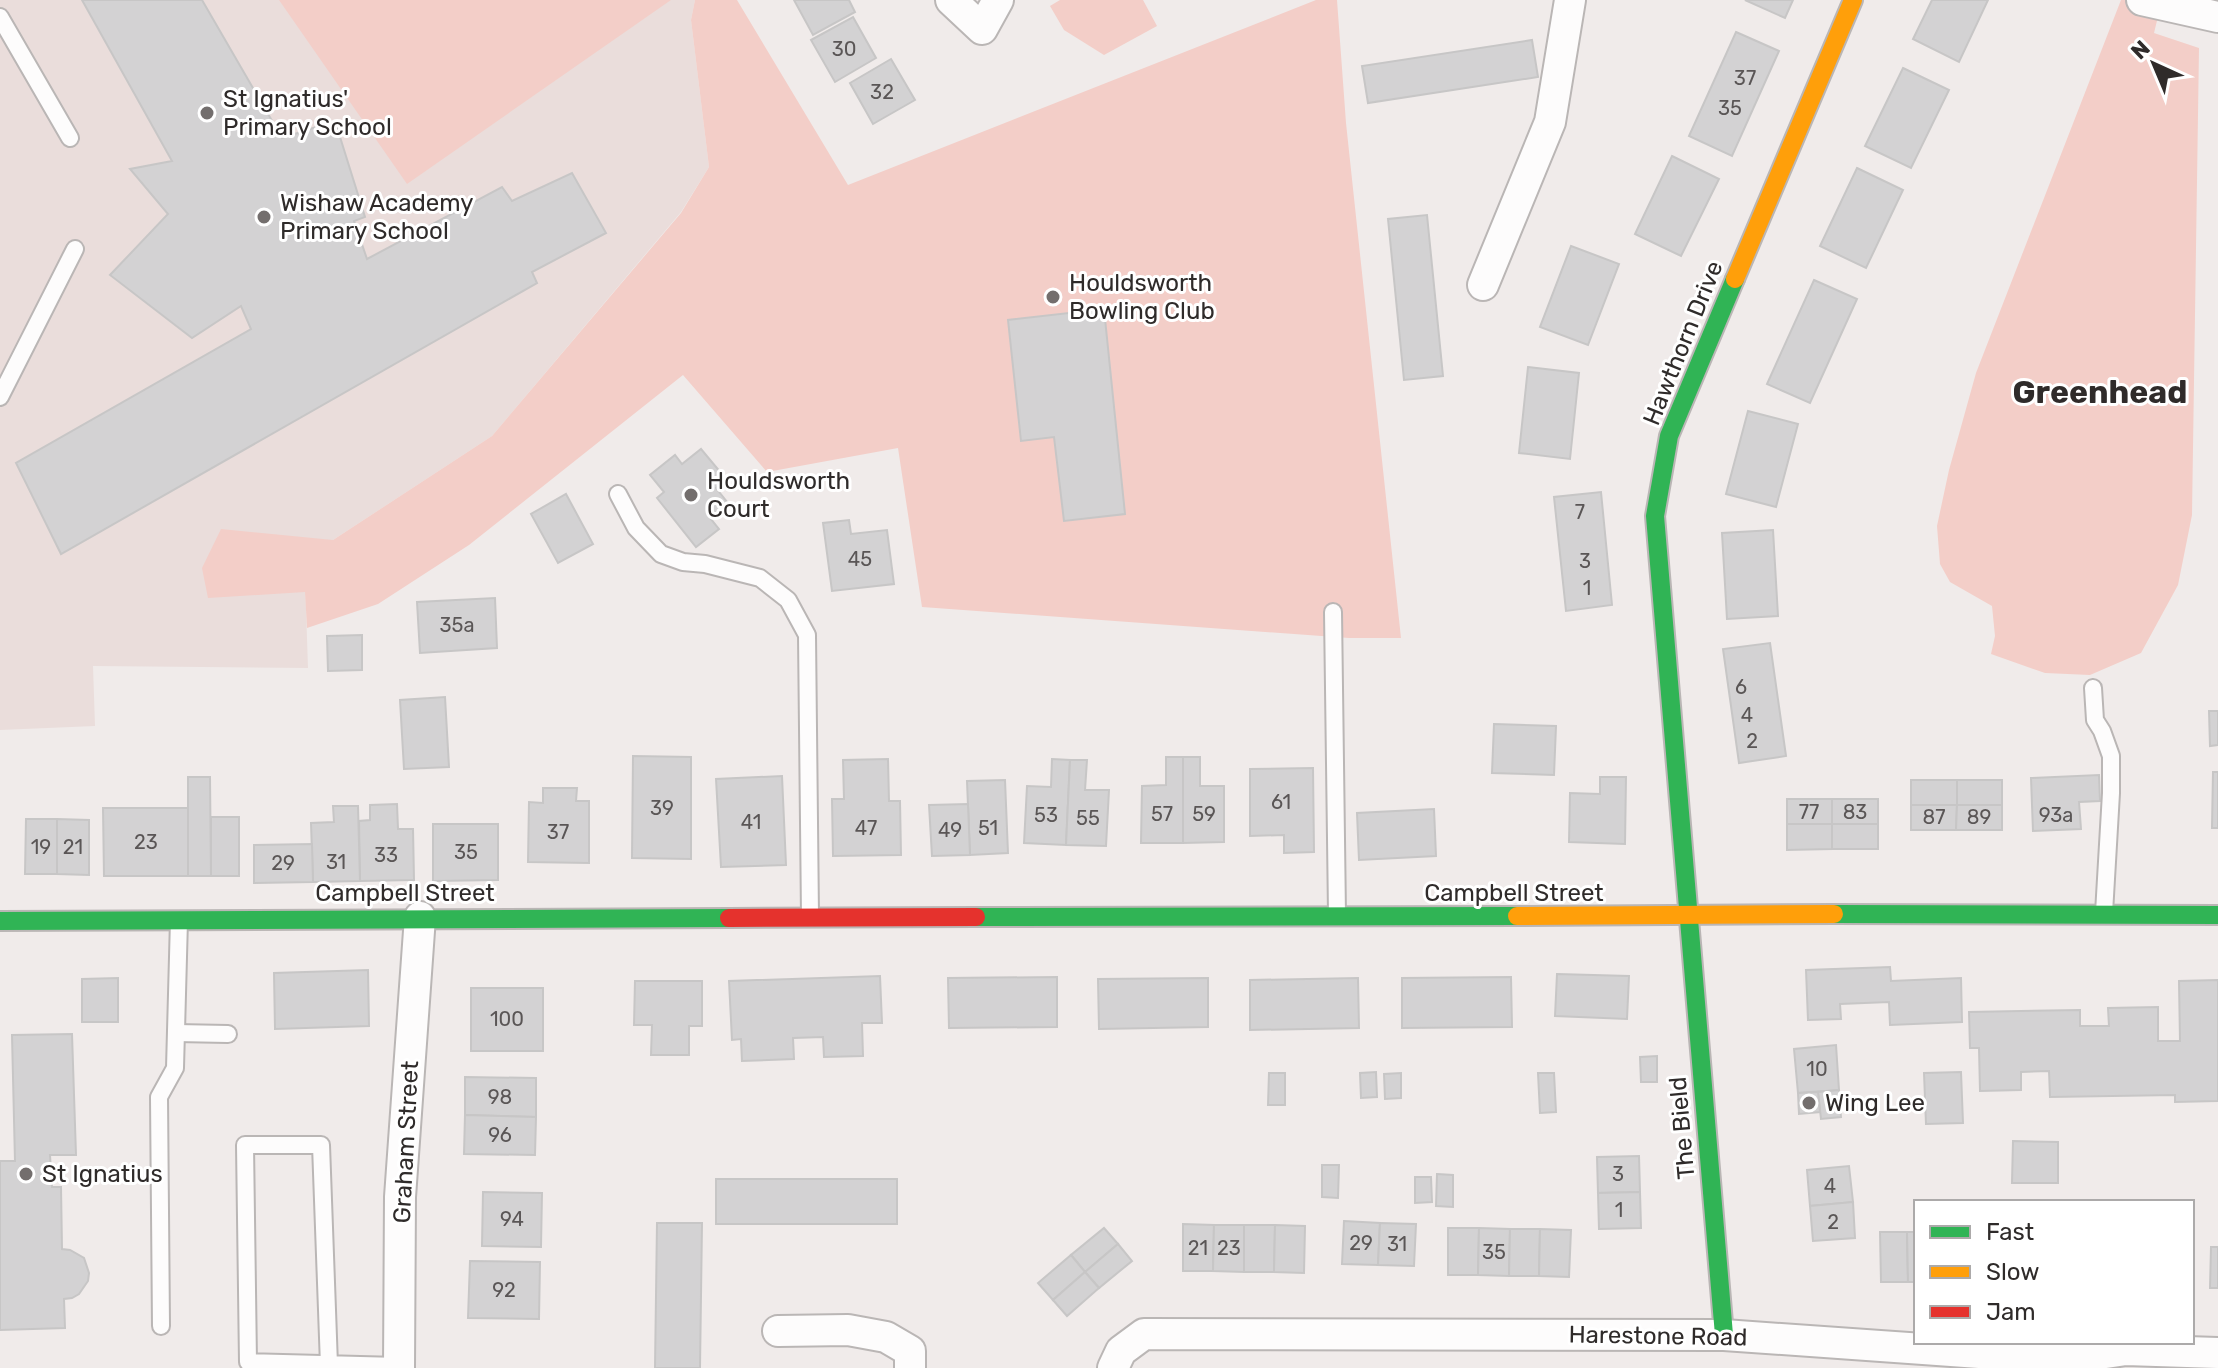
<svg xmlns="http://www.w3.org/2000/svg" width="2218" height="1368" font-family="Rubik,sans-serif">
<rect width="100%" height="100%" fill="#f0ebea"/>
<polygon fill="#eadddb" points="0,0 695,0 691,20 709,167 681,212 492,436 333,540 305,579 308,668 93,666 95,726 0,730"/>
<g fill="#f3cec8">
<polygon points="279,0 671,0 407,184"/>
<polygon points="695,0 737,0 848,185 1316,0 1337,0 1346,123 1401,638 1349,638 922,607 898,448 767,472 683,375 469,545 378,604 307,628 305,592 208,598 202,568 221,529 333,540 492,436 681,213 709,167 691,20"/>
<polygon points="1060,0 1143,0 1157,26 1104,55 1064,30 1050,6"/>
<polygon points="2121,0 2162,0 2154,33 2199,48 2192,515 2178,585 2141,653 2090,675 2045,673 1991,654 1995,636 1992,606 1950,582 1940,564 1937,526 1949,470 1976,373"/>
</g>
<g fill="#d3d2d3" stroke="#c7c6c6" stroke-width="2">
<polygon points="82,0 202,0 282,138 335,121 365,217 354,221 367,259 502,187 512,201 572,173 606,233 532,272 537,283 61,554 16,463 251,329 241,306 192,338 110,275 168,214 130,169 172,161"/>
<polygon points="794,0 849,0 855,12 813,35"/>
<polygon points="1745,0 1793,0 1785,18"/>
<polygon points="1932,0 1988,0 1959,62 1913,39"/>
<polygon points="853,17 876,58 835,82 811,40"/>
<polygon points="1736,32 1779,51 1732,156 1689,136"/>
<polygon points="1532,40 1538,77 1368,103 1362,66"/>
<polygon points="891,59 915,100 873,124 850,83"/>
<polygon points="1903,68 1949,90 1911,168 1865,146"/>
<polygon points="1672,156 1719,179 1681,256 1635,234"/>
<polygon points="1857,168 1903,190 1866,268 1820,246"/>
<polygon points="1427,215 1443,376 1404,380 1388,219"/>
<polygon points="1571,246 1619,264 1588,345 1540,327"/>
<polygon points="1814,280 1857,299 1810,403 1767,384"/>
<polygon points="1104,309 1125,514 1064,521 1054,437 1021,441 1008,320"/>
<polygon points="1528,367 1579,373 1570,459 1519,453"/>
<polygon points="1748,411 1798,424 1776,507 1726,494"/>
<polygon points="701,449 727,480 716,488 728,503 710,518 719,529 696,547 657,498 664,492 650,475 675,455 682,464"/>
<polygon points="1601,492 1612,605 1566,611 1554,497"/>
<polygon points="566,494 593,544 558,563 531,514"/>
<polygon points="849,520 851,534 887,530 894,584 832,591 823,523"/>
<polygon points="1773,530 1778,616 1727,619 1722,533"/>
<polygon points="495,598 497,648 420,653 417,602"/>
<polygon points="362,635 362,670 328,671 327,636"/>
<polygon points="1770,643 1786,756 1739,763 1723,649"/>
<polygon points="445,697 449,767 404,769 400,700"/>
<polygon points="2209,711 2218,711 2218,745 2210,746"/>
<polygon points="1494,724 1556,726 1554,775 1492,773"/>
<polygon points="633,756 691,757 691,859 632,858"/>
<polygon points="1166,757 1183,757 1183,843 1141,843 1142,786 1166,785"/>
<polygon points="1183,757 1200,757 1200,786 1224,786 1224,842 1183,843"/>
<polygon points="888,759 889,801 900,801 901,855 833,856 832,799 844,799 843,760"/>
<polygon points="1052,759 1070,760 1066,845 1024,843 1027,786 1051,787"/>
<polygon points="1070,760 1087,760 1085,790 1109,790 1106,846 1066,845"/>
<polygon points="1313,768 1314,852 1284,853 1284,835 1250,836 1250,769"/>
<polygon points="2213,772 2218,772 2218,828 2212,828"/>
<polygon points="2099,775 2100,801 2079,802 2081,829 2033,831 2031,778"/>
<polygon points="782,776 786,865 721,867 716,779"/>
<polygon points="188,777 210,777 211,876 188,876"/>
<polygon points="1600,777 1626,777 1625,844 1569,842 1570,793 1600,794"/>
<polygon points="1005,780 1008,853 970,855 967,781"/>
<rect x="1911" y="780" width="46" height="25"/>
<rect x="1957" y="780" width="45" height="25"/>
<polygon points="543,788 577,788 576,801 589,801 589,863 528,862 529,802 543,803"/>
<rect x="1787" y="799" width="45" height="25"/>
<rect x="1832" y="799" width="46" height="25"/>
<polygon points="397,804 398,829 413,829 414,880 360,881 359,821 370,820 370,805"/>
<polygon points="968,804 970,855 932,856 929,805"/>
<polygon points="1911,805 1957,805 1956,830 1911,830"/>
<polygon points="1957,805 2002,805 2002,830 1956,830"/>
<polygon points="333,806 358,806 360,881 313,882 311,823 334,822"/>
<polygon points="103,808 188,808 188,876 104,876"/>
<polygon points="1434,809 1436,856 1359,860 1357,813"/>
<rect x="211" y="817" width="28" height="59"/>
<polygon points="26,819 57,819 57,874 25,874"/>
<polygon points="57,819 89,820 89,875 57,874"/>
<polygon points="433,824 498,824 498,880 433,881"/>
<polygon points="1787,824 1832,824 1832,849 1787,850"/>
<rect x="1832" y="824" width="46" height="25"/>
<polygon points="312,844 313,882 254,883 254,845"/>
<polygon points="1890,967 1891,981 1961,978 1962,1022 1890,1025 1889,1002 1840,1004 1841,1019 1808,1020 1806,970"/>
<polygon points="368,970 369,1026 275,1029 274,973"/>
<polygon points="1557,974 1629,976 1627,1019 1555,1016"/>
<polygon points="880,976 882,1023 862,1023 863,1056 824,1057 823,1037 793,1038 794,1059 742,1061 741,1039 732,1040 729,981"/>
<polygon points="1057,977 1057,1027 949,1028 948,978"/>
<polygon points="1511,977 1512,1027 1402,1028 1402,978"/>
<polygon points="118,978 118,1022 82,1022 82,979"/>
<polygon points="1208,978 1208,1027 1099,1029 1098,979"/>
<polygon points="1358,978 1359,1028 1250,1030 1250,980"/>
<polygon points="2218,980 2218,1101 2175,1102 2175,1095 2050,1097 2049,1071 2021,1072 2021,1090 1980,1091 1979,1048 1970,1048 1969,1012 2080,1010 2080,1026 2109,1026 2108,1008 2158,1007 2158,1041 2180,1041 2179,981"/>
<polygon points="635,981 702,981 702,1026 689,1026 689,1055 651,1055 652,1025 634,1025"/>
<rect x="471" y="988" width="72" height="63"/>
<polygon points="72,1034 76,1155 50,1155 52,1187 61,1187 62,1249 70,1250 84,1258 89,1273 88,1281 79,1294 72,1298 64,1299 65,1328 0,1330 0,1161 15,1161 12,1035"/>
<polygon points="1836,1045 1839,1090 1798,1093 1794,1049"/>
<polygon points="1657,1056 1657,1082 1641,1082 1640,1057"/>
<polygon points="1376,1072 1377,1097 1361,1098 1360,1073"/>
<polygon points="1961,1072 1963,1123 1926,1124 1924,1073"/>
<polygon points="1269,1073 1285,1073 1285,1105 1268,1105"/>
<polygon points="1401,1073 1401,1098 1385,1099 1384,1074"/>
<polygon points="1538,1073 1554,1073 1556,1112 1540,1113"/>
<polygon points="465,1077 536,1078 536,1117 465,1115"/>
<polygon points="1839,1090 1841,1117 1821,1119 1818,1092"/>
<polygon points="1818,1092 1820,1112 1799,1114 1798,1093"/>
<polygon points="465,1115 536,1117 535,1155 464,1154"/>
<polygon points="2013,1141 2058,1142 2058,1183 2012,1183"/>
<polygon points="1639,1156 1640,1192 1598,1193 1597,1157"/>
<polygon points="1322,1165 1339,1165 1338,1198 1322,1197"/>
<polygon points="1849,1166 1853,1202 1810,1206 1807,1170"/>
<polygon points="1437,1174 1453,1175 1453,1207 1436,1206"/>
<polygon points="1415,1177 1431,1177 1432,1202 1415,1203"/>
<rect x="716" y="1179" width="181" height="45"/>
<polygon points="483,1192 542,1193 541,1247 482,1246"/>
<polygon points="1640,1192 1641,1228 1599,1229 1598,1193"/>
<polygon points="1853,1202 1855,1238 1813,1241 1810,1206"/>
<polygon points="1344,1221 1380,1223 1378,1265 1342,1264"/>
<polygon points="657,1223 702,1223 700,1368 655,1368"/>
<polygon points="1380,1223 1416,1224 1414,1266 1378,1265"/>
<polygon points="1183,1224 1214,1225 1213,1271 1183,1271"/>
<polygon points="1214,1225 1244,1225 1244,1272 1213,1271"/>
<polygon points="1244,1225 1275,1225 1274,1272 1244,1272"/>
<polygon points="1275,1225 1305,1226 1304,1273 1274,1272"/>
<polygon points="1104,1228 1118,1244 1085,1272 1071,1255"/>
<polygon points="1448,1228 1479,1228 1478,1275 1448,1275"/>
<polygon points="1479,1228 1510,1229 1509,1276 1478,1275"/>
<polygon points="1510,1229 1540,1229 1539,1276 1509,1276"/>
<polygon points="1540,1229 1571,1230 1569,1277 1539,1276"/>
<polygon points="1880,1232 1907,1232 1908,1282 1881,1282"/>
<polygon points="1907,1232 1916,1232 1916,1282 1908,1282"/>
<polygon points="1118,1244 1132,1261 1099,1288 1085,1272"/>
<polygon points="2211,1247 2218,1247 2218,1288 2210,1288"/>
<polygon points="1071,1255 1085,1272 1053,1300 1038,1283"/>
<polygon points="470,1261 540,1262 539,1319 468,1318"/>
<polygon points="1085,1272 1099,1288 1067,1316 1053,1300"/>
</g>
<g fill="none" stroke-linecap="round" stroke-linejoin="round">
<g stroke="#bab6b5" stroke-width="20">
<g id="lane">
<polyline points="0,17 70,138"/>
<polyline points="0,397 75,249"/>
<polyline points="618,494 636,528 661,554 683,562 705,564 760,578 788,600 807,635 810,916"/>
<polyline points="1333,612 1337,914"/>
<polyline points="2093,688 2095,720 2102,731 2111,756 2111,793 2104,913"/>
<polyline points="176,1033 228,1034"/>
<polyline points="161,1326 159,1097 175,1068 179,920"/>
<polyline points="329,1365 321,1145 245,1145 248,1362 399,1366"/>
</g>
</g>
<g stroke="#bab6b5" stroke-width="34">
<g id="street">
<polyline points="951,0 982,29 998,0"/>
<polyline points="2142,0 2218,17"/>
<polyline points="1483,285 1550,122 1570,0"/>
<polyline points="778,1331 848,1330 886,1337 910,1351 910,1368"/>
<polyline points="399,1368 400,1197 420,917"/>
<polyline points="1113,1368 1121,1351 1144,1334 1724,1335 2064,1359 2126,1350 2218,1353"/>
</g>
</g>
<g stroke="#bab6b5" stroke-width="22">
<g id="fast">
<polyline points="1834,914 2218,915"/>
<polyline points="976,917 1517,916"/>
<polyline points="0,921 729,918"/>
<polyline points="1724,1335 1655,516 1669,436 1735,279"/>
</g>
</g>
<g stroke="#bab6b5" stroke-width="22">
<g id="slow">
<polyline points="1735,279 1853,0"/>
<polyline points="1517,916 1834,914"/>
</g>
</g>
<g stroke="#bab6b5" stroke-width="22">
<polyline id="jam" points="729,918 976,917"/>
</g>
<use href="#lane" stroke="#fdfcfc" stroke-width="16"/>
<use href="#street" stroke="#fdfcfc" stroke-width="30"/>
<use href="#fast" stroke="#30b455" stroke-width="18"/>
<use href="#slow" stroke="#ff9f0a" stroke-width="18"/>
<use href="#jam" stroke="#e5322d" stroke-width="18"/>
</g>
<g fill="#736e6d" stroke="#fff" stroke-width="3">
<circle cx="207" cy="113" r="8"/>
<circle cx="264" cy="217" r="8"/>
<circle cx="1053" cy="297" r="8"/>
<circle cx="691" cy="495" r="8"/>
<circle cx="1809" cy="1103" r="8"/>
<circle cx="26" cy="1174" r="8"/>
</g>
<g text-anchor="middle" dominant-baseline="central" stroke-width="6" stroke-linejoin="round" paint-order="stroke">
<g font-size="20" fill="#5a5656">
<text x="844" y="49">30</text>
<text x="1745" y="78">37</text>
<text x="882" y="92">32</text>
<text x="1730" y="108">35</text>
<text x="1580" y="512">7</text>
<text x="860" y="559">45</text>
<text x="1585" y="561">3</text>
<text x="1587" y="588">1</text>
<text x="457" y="625">35a</text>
<text x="1741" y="687">6</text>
<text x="1747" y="715">4</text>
<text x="1752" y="741">2</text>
<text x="1281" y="802">61</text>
<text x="662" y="808">39</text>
<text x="1809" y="812">77</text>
<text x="1855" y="812">83</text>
<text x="1162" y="814">57</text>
<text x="1204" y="814">59</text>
<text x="1046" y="815">53</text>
<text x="2056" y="815">93a</text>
<text x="1934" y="817">87</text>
<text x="1979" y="817">89</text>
<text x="1088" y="818">55</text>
<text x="751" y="822">41</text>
<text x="866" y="828">47</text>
<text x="988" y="828">51</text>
<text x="950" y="830">49</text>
<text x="558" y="832">37</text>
<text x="146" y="842">23</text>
<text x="41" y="847">19</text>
<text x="73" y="847">21</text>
<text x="466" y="852">35</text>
<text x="386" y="855">33</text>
<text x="336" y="862">31</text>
<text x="283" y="863">29</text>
<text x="507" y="1019">100</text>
<text x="1817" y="1069">10</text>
<text x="500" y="1097">98</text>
<text x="500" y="1135">96</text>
<text x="1618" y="1174">3</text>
<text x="1830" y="1186">4</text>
<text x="1619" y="1210">1</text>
<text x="512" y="1219">94</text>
<text x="1833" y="1222">2</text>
<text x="1361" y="1243">29</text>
<text x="1397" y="1244">31</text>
<text x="1198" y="1248">21</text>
<text x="1229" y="1248">23</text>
<text x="1494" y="1252">35</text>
<text x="504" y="1290">92</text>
</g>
<g font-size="24" fill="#2f2b2a" stroke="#fff" text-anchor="start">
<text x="223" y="99">St Ignatius'<tspan x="223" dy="28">Primary School</tspan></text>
<text x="280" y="203">Wishaw Academy<tspan x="280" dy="28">Primary School</tspan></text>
<text x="1069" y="283">Houldsworth<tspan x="1069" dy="28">Bowling Club</tspan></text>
<text x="707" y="481">Houldsworth<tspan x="707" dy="28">Court</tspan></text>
<text x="1825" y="1103">Wing Lee</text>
<text x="42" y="1174">St Ignatius</text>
</g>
<g font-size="24" fill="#2f2b2a" stroke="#fff">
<text transform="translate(1683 343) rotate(-68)">Hawthorn Drive</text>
<text x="405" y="893">Campbell Street</text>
<text x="1514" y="893">Campbell Street</text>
<text transform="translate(1682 1128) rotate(-95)">The Bield</text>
<text transform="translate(406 1142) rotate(-87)">Graham Street</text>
<text transform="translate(1658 1336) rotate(1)">Harestone Road</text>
</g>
<g font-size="32" font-weight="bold" fill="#2f2b2a" stroke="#fff">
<text x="2100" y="392">Greenhead</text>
</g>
</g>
<rect x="1914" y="1200" width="280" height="144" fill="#ffffff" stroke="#acaaaa" stroke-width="2"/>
<rect x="1930" y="1226" width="40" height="12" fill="#30b455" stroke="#acaaaa" stroke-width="2"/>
<text x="1986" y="1240" font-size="24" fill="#2f2b2a">Fast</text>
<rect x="1930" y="1266" width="40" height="12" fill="#ff9f0a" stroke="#acaaaa" stroke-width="2"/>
<text x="1986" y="1280" font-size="24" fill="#2f2b2a">Slow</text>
<rect x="1930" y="1306" width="40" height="12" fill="#e5322d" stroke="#acaaaa" stroke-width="2"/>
<text x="1986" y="1320" font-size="24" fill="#2f2b2a">Jam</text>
<g transform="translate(2154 64) rotate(316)" stroke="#ffffff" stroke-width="6" paint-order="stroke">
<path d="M0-6L14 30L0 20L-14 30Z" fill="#2f2b2a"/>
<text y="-12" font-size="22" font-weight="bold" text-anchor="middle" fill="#2f2b2a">N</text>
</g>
</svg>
